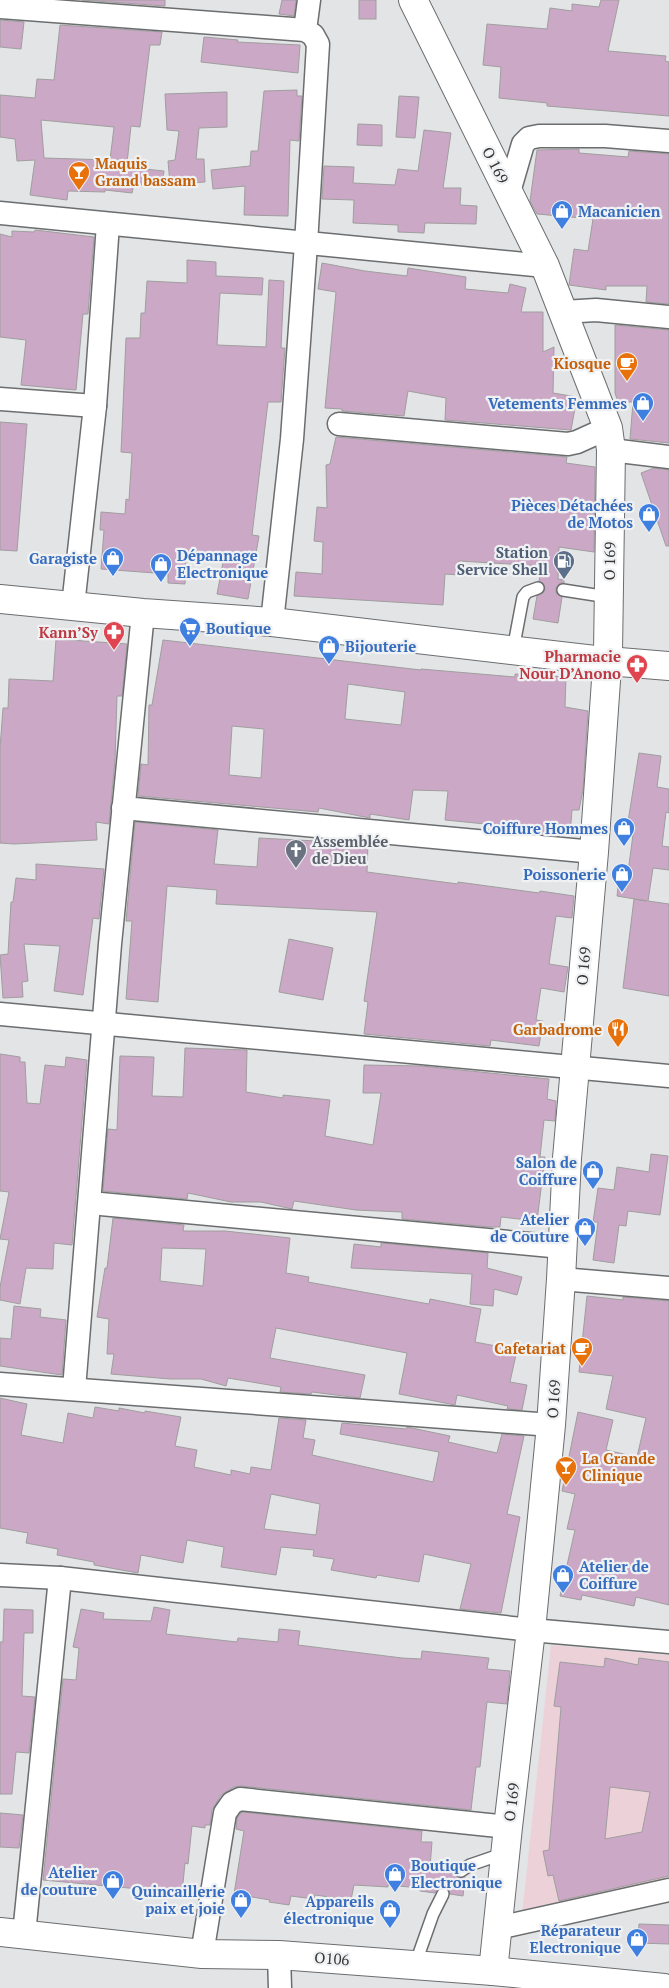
<svg xmlns="http://www.w3.org/2000/svg" width="669" height="1988" font-family="'PT Serif',serif">
<rect width="100%" height="100%" fill="#e2e4e6"/>
<polygon fill="#ecd2d8" points="551,1645 669,1655 669,1901 520,1933"/>
<g fill="#cba8c5" stroke="#a09e9f" fill-rule="evenodd">
<polygon points="82,0 165,0 165,6"/>
<polygon points="282,0 296,0 294,16 279,14"/>
<rect x="359" y="0" width="17" height="19"/>
<polygon points="601,0 619,0 608,51 666,56 665,61 669,62 669,116 547,106 547,103 499,98 501,67 483,65 487,24 547,29 550,8 572,11 572,4 599,7"/>
<polygon points="0,20 24,22 21,49 0,47"/>
<path d="M60,25L162,32L160,45H150L140,127L131,126L127,163L136,164L135,168L164,171L162,187L134,184L132,193L105,190V192L68,191L67,200L30,195L35,160L17,161L15,139L0,137V95L35,98L37,79L54,80ZM41,120L114,127L110,160L44,158Z"/>
<polygon points="204,37 238,40 237,42 300,45 298,73 201,62"/>
<polygon points="297,90 297,96 302,96 299,141 290,140 288,216 244,215 245,186 213,189 211,170 250,166 251,151 258,151 264,91"/>
<polygon points="227,92 227,127 199,128 196,159 204,159 205,182 170,184 168,161 175,160 179,131 167,130 165,94"/>
<polygon points="399,96 419,97 415,138 396,137"/>
<polygon points="358,124 382,125 382,146 357,145"/>
<polygon points="424,130 451,133 443,188 461,188 460,205 477,206 476,224 425,223 424,233 398,232 398,225 353,223 354,200 322,199 324,166 354,167 353,183 395,185 398,169 418,171"/>
<polygon points="579,149 579,153 628,157 629,151 669,154 669,304 646,302 647,286 606,286 606,290 569,285 574,249 588,251 593,219 537,214 530,201 537,150"/>
<polygon points="35,230 94,237 88,314 83,314 76,390 21,385 26,340 0,337 0,234 12,237 12,231 34,232"/>
<polygon points="187,260 216,262 216,276 263,278 262,295 220,293 217,345 266,347 269,280 284,281 281,348 285,348 281,402 268,402 252,535 259,536 248,599 217,594 224,557 186,556 185,584 168,583 168,574 101,569 104,530 100,530 101,512 125,514 126,499 129,500 132,453 121,452 126,338 140,338 141,313 145,313 147,281 187,283"/>
<polygon points="322,263 365,271 407,276 408,268 466,277 465,289 508,293 510,284 526,288 521,312 543,312 543,352 554,347 553,393 577,397 571,430 445,420 446,398 408,391 404,416 342,411 342,409 325,408 336,292 318,289"/>
<polygon points="615,325 669,330 669,443 630,439 633,402 618,402 615,393"/>
<polygon points="0,422 27,424 17,551 0,550"/>
<polygon points="336,437 567,457 566,463 595,467 594,552 559,547 558,579 564,580 564,583 560,583 556,588 556,593 562,597 558,623 533,619 537,596 543,593 545,589 543,583 539,581 542,566 459,561 459,575 445,574 443,605 294,596 296,572 322,574 323,542 314,541 317,507 327,508 326,465 330,464"/>
<polygon points="654,468 669,470 669,546 666,546 641,473"/>
<polygon points="56,639 127,644 122,696 117,696 115,760 109,824 96,822 97,840 14,844 0,843 0,748 3,708 8,708 9,679 53,681"/>
<path d="M163,640L421,670V669L515,677V674L566,677L565,707L588,711L583,790L579,810H572L570,835L516,831V827L445,820L448,791L413,790L409,820L370,814V818L319,808L318,812L138,796L141,764L148,765L149,705H152ZM348,684L405,692L401,725L345,719ZM232,726L264,729L261,778L229,775Z"/>
<polygon points="639,753 661,756 657,787 669,789 669,813 666,812 662,846 669,847 669,870 653,868 648,901 669,904 669,996 623,988 634,899 647,901 617,896 620,871 628,872 633,835 626,834"/>
<polygon points="135,822 218,830 214,864 257,867 259,838 354,843 368,844 367,872 458,884 458,882 539,893 540,891 574,896 572,918 556,916 549,964 568,967 564,992 541,988 536,1020 543,1021 539,1046 491,1040 490,1046 364,1034 368,1002 364,1001 377,912 216,904 217,890 167,886 158,1002 126,999 132,921 126,921"/>
<polygon points="36,864 104,869 99,919 93,918 83,995 54,991 60,946 24,944 28,981 22,982 23,997 3,998 0,955 8,954 11,902 13,902 16,878 36,880"/>
<polygon points="289,939 333,948 323,1000 279,992"/>
<polygon points="185,1048 247,1050 246,1092 283,1098 283,1095 330,1100 325,1136 373,1145 381,1093 363,1093 364,1065 421,1066 549,1079 547,1099 556,1101 555,1121 544,1120 540,1157 545,1157 537,1221 501,1217 500,1227 490,1227 402,1219 402,1212 356,1210 294,1201 292,1209 261,1202 231,1202 188,1193 187,1199 103,1191 108,1129 117,1130 120,1056 154,1057 152,1096 183,1097"/>
<polygon points="0,1054 20,1057 20,1062 25,1062 27,1103 40,1104 45,1065 65,1067 66,1057 87,1060 72,1245 54,1243 53,1269 26,1268 20,1304 0,1300 0,1287 9,1240 0,1239 9,1192 0,1191"/>
<polygon points="651,1154 668,1156 660,1215 628,1211 626,1226 619,1225 614,1263 593,1260 598,1222 593,1222 598,1188 614,1190 617,1167 649,1172"/>
<path d="M113,1218L184,1225L183,1231H225L290,1238L286,1273L309,1277L308,1282L429,1304L430,1299L481,1309L475,1342L517,1350L510,1382L527,1385L522,1410L507,1409L508,1406L457,1395L455,1405L399,1394L407,1353L276,1328L270,1358L365,1375L360,1398L312,1392L311,1394L280,1392L281,1387L228,1378L226,1386L201,1379H170L111,1374L114,1354H107L109,1319L97,1317L105,1268H107ZM162,1248L206,1249L203,1286L160,1281Z"/>
<polygon points="381,1243 488,1253 487,1268 522,1277 517,1295 494,1289 493,1306 470,1304 472,1274 351,1268 354,1244 381,1247"/>
<polygon points="587,1296 623,1300 623,1297 669,1301 669,1605 636,1597 634,1606 582,1595 581,1600 560,1596 575,1530 567,1529 575,1494 562,1491 578,1412 613,1420 606,1450 637,1457 646,1418 606,1409 613,1376 579,1372"/>
<polygon points="14,1306 41,1309 40,1317 66,1320 62,1375 0,1366 0,1338 11,1339"/>
<path d="M0,1398L27,1404L21,1435L63,1443L68,1413L93,1418L95,1407L119,1411V1408L145,1413V1411L181,1417L175,1446L197,1450L194,1467L231,1475V1470L250,1474L251,1467L271,1470L279,1418L306,1420L303,1438L315,1440L312,1455L433,1482L439,1452L340,1434L342,1423L406,1429L407,1427L450,1436L448,1442L497,1453L502,1434L524,1436L507,1514L520,1517L501,1613L460,1609L471,1564L424,1554L419,1582L377,1575L376,1578L331,1570L334,1559L313,1556L314,1550L281,1547L276,1575L221,1567L224,1547L187,1540L183,1563L141,1555L138,1573L94,1565V1562L57,1555L58,1549L26,1543L28,1533L0,1528ZM271,1494L320,1504L316,1535L264,1529Z"/>
<polygon points="154,1607 170,1610 166,1634 237,1642 238,1638 278,1642 279,1629 300,1631 298,1645 402,1658 421,1659 422,1651 489,1658 487,1669 510,1671 507,1704 487,1702 480,1767 476,1767 471,1810 241,1786 234,1787 221,1795 212,1810 210,1825 205,1825 205,1828 192,1826 188,1864 185,1863 182,1893 43,1880 63,1679 76,1680 79,1648 73,1647 81,1609 104,1613 103,1619 151,1621"/>
<polygon points="4,1609 33,1610 33,1633 24,1633 22,1696 35,1697 29,1753 16,1752 12,1794 0,1794 0,1642 3,1642"/>
<path d="M605,1658L638,1665L639,1658L669,1662V1876L559,1901L553,1875L548,1876L543,1851L549,1850L561,1707L554,1706L560,1662L604,1667ZM610,1787L650,1792L642,1832L605,1839Z"/>
<polygon points="242,1812 422,1831 421,1842 432,1842 430,1867 454,1870 455,1875 457,1877 465,1877 463,1896 450,1894 449,1890 443,1887 438,1888 435,1893 420,1891 420,1888 388,1885 388,1887 354,1885 351,1900 315,1895 314,1899 291,1896 289,1905 269,1902 270,1900 234,1894 244,1831 236,1829 237,1818"/>
<polygon points="0,1813 23,1815 19,1848 0,1847"/>
<polygon points="639,1924 669,1925 669,1944 638,1943"/>
</g>
<g fill="none" stroke-linecap="round" stroke-linejoin="round">
<g stroke="#6b6d6f" stroke-width="14">
<g id="lane">
<polyline points="563,590 608,597"/>
<polyline points="513,650 523,597 527,592 538,588"/>
<polyline points="461,1871 470,1865 505,1853"/>
<polyline points="415,1965 433,1914 443,1894"/>
</g>
</g>
<g stroke="#6b6d6f" stroke-width="25">
<g id="street">
<polyline points="0,7 305,30 313,35 318,44 306,244 292,439 272,622"/>
<polyline points="305,30 309,0"/>
<polyline points="509,192 523,144 529,138 539,136 605,136 669,141"/>
<polyline points="0,213 545,266"/>
<polyline points="563,312 596,310 669,317"/>
<polyline points="0,399 95,406"/>
<polyline points="339,424 568,444 577,442 608,428"/>
<polyline points="611,450 669,457"/>
<polyline points="73,606 95,406 108,224"/>
<polyline points="123,808 594,852"/>
<polyline points="0,1014 669,1076"/>
<polyline points="90,1203 562,1247"/>
<polyline points="561,1279 669,1288"/>
<polyline points="0,1384 551,1425"/>
<polyline points="74,1389 110,944 143,613"/>
<polyline points="0,1575 60,1578 531,1630 669,1642"/>
<polyline points="498,1928 669,1890"/>
<polyline points="24,1934 60,1578"/>
<polyline points="202,1954 225,1813 232,1803 240,1799 508,1827"/>
<polyline points="279,1955 280,1988"/>
</g>
</g>
<g stroke="#6b6d6f" stroke-width="30">
<g id="secondary">
<polyline points="413,0 545,266 608,428 611,450 608,652 594,852 567,1158 561,1279 551,1425 531,1630 508,1827 493,1971"/>
<polyline points="0,599 143,613 272,622 595,660 669,666"/>
<polyline points="0,1932 202,1954 279,1955 493,1971 664,1988"/>
</g>
</g>
<use href="#lane" stroke="#fff" stroke-width="11"/>
<use href="#street" stroke="#fff" stroke-width="22"/>
<use href="#secondary" stroke="#fff" stroke-width="28"/>
</g>
<defs>
<g id="bar-pin" transform="scale(1.125)"><path d="M0 17L-7.5 6A9.5 9.5 0 1 1 7.5 6Z" fill="#e8710a" stroke="#f0f1f3"/><path d="M-6-5H6L.8 .8V4.5H3.5V6h-7V4.5H-.8V.8Z" fill="#fff"/></g>
<g id="shop-pin" transform="scale(1.125)"><path d="M0 17L-7.5 6A9.5 9.5 0 1 1 7.5 6Z" fill="#3f7fe0" stroke="#f0f1f3"/><path d="M-5-2.5h2.3a2.7 3.5 0 0 1 5.4 0H5L5.5 6h-11ZM-1.5-2.5h3a1.5 2.3 0 0 0-3 0Z" fill="#fff"/></g>
<g id="cafe-pin" transform="scale(1.125)"><path d="M0 17L-7.5 6A9.5 9.5 0 1 1 7.5 6Z" fill="#e8710a" stroke="#f0f1f3"/><path d="M-5.5-4.5H6V0H3Q3 3.5 0 3.5H-2.5Q-5.5 3.5-5.5 0ZM3-3.2v2h1.7v-2ZM-6 4.5H4V6H-6Z" fill="#fff"/></g>
<g id="fuel-pin" transform="scale(1.125)"><path d="M0 17L-7.5 6A9.5 9.5 0 1 1 7.5 6Z" fill="#5c6f8a" stroke="#f0f1f3"/><path d="M-5.5-6h7V0h2V4h1.3V-2.5L3-4.5l.8-.8L6-3V5H2.5V1h-1V6h-7ZM-4.2-4.7v3.2H.2V-4.7Z" fill="#fff"/></g>
<g id="supermarket-pin" transform="scale(1.125)"><path d="M0 17L-7.5 6A9.5 9.5 0 1 1 7.5 6Z" fill="#3f7fe0" stroke="#f0f1f3"/><path d="M-6-5.5h2.5l.6 2H6L4.5 2H-2.5L-4.4-4H-6ZM-1.5 3.2a1.3 1.3 0 1 0 .1 0ZM3 3.2a1.3 1.3 0 1 0 .1 0Z" fill="#fff"/></g>
<g id="pharmacy-pin" transform="scale(1.125)"><path d="M0 17L-7.5 6A9.5 9.5 0 1 1 7.5 6Z" fill="#e0444e" stroke="#f0f1f3"/><path d="M-2-6h4v4h4v4h-4v4h-4v-4h-4v-4h4Z" fill="#fff"/></g>
<g id="church-pin" transform="scale(1.125)"><path d="M0 17L-7.5 6A9.5 9.5 0 1 1 7.5 6Z" fill="#6b7280" stroke="#f0f1f3"/><path d="M-1.2-6h2.4v3.5h3.3v2.4h-3.3V6h-2.4V-.1h-3.3v-2.4h3.3Z" fill="#fff"/></g>
<g id="restaurant-pin" transform="scale(1.125)"><path d="M0 17L-7.5 6A9.5 9.5 0 1 1 7.5 6Z" fill="#e8710a" stroke="#f0f1f3"/><path d="M-5-6h1v4h1v-4h1v4h1v-4h1v5L-1.5 .5V6h-2V.5L-5-1ZM5-6V6H3V1.5H1.5Q1.5-4 5-6Z" fill="#fff"/></g>
</defs>
<g fill-rule="evenodd">
<use href="#bar-pin" x="79" y="172"/>
<use href="#shop-pin" x="562" y="211"/>
<use href="#cafe-pin" x="627" y="363"/>
<use href="#shop-pin" x="643" y="403"/>
<use href="#shop-pin" x="649" y="514"/>
<use href="#shop-pin" x="113" y="558"/>
<use href="#fuel-pin" x="564" y="561"/>
<use href="#shop-pin" x="161" y="564"/>
<use href="#supermarket-pin" x="190" y="628"/>
<use href="#pharmacy-pin" x="114" y="632"/>
<use href="#shop-pin" x="329" y="646"/>
<use href="#pharmacy-pin" x="637" y="665"/>
<use href="#shop-pin" x="624" y="828"/>
<use href="#church-pin" x="296" y="850"/>
<use href="#shop-pin" x="622" y="874"/>
<use href="#restaurant-pin" x="618" y="1029"/>
<use href="#shop-pin" x="593" y="1171"/>
<use href="#shop-pin" x="585" y="1228"/>
<use href="#cafe-pin" x="582" y="1348"/>
<use href="#bar-pin" x="566" y="1467"/>
<use href="#shop-pin" x="563" y="1575"/>
<use href="#shop-pin" x="395" y="1874"/>
<use href="#shop-pin" x="113" y="1881"/>
<use href="#shop-pin" x="241" y="1900"/>
<use href="#shop-pin" x="390" y="1910"/>
<use href="#shop-pin" x="637" y="1939"/>
</g>
<g text-anchor="middle" dominant-baseline="central" stroke-width="4.5" stroke-linejoin="round" paint-order="stroke">
<g font-size="15" font-weight="bold" fill="#c56008" stroke="#f0f1f3" text-anchor="end">
<text x="95" y="163" text-anchor="start">Maquis<tspan x="95" dy="17">Grand bassam</tspan></text>
<text x="611" y="363">Kiosque</text>
<text x="602" y="1029">Garbadrome</text>
<text x="566" y="1348">Cafetariat</text>
<text x="582" y="1458" text-anchor="start">La Grande<tspan x="582" dy="17">Clinique</tspan></text>
</g>
<g font-size="15" fill="#353637" stroke="#f0f1f3">
<text transform="translate(496 165) rotate(63)">O 169</text>
<text transform="translate(609 561) rotate(-89)">O 169</text>
<text transform="translate(583 966) rotate(-85)">O 169</text>
<text transform="translate(553 1399) rotate(-86)">O 169</text>
<text transform="translate(511 1802) rotate(-83)">O 169</text>
<text transform="translate(332 1958) rotate(4)">O106</text>
</g>
<g font-size="15" font-weight="bold" fill="#366cbe" stroke="#f0f1f3" text-anchor="end">
<text x="578" y="211" text-anchor="start">Macanicien</text>
<text x="627" y="403">Vetements Femmes</text>
<text x="633" y="505">Pièces Détachées<tspan x="633" dy="17">de Motos</tspan></text>
<text x="177" y="555" text-anchor="start">Dépannage<tspan x="177" dy="17">Electronique</tspan></text>
<text x="97" y="558">Garagiste</text>
<text x="206" y="628" text-anchor="start">Boutique</text>
<text x="345" y="646" text-anchor="start">Bijouterie</text>
<text x="608" y="828">Coiffure Hommes</text>
<text x="606" y="874">Poissonerie</text>
<text x="577" y="1162">Salon de<tspan x="577" dy="17">Coiffure</tspan></text>
<text x="569" y="1219">Atelier<tspan x="569" dy="17">de Couture</tspan></text>
<text x="579" y="1566" text-anchor="start">Atelier de<tspan x="579" dy="17">Coiffure</tspan></text>
<text x="411" y="1865" text-anchor="start">Boutique<tspan x="411" dy="17">Electronique</tspan></text>
<text x="97" y="1872">Atelier<tspan x="97" dy="17">de couture</tspan></text>
<text x="225" y="1891">Quincaillerie<tspan x="225" dy="17">paix et joie</tspan></text>
<text x="374" y="1901">Appareils<tspan x="374" dy="17">électronique</tspan></text>
<text x="621" y="1930">Réparateur<tspan x="621" dy="17">Electronique</tspan></text>
</g>
<g font-size="15" font-weight="bold" fill="#4e5e75" stroke="#f0f1f3" text-anchor="end">
<text x="548" y="552">Station<tspan x="548" dy="17">Service Shell</tspan></text>
</g>
<g font-size="15" font-weight="bold" fill="#be3a42" stroke="#f0f1f3" text-anchor="end">
<text x="98" y="632">Kann’Sy</text>
<text x="621" y="656">Pharmacie<tspan x="621" dy="17">Nour D’Anono</tspan></text>
</g>
<g font-size="15" font-weight="bold" fill="#5b616d" stroke="#f0f1f3" text-anchor="start">
<text x="312" y="841">Assemblée<tspan x="312" dy="17">de Dieu</tspan></text>
</g>
</g>
</svg>
